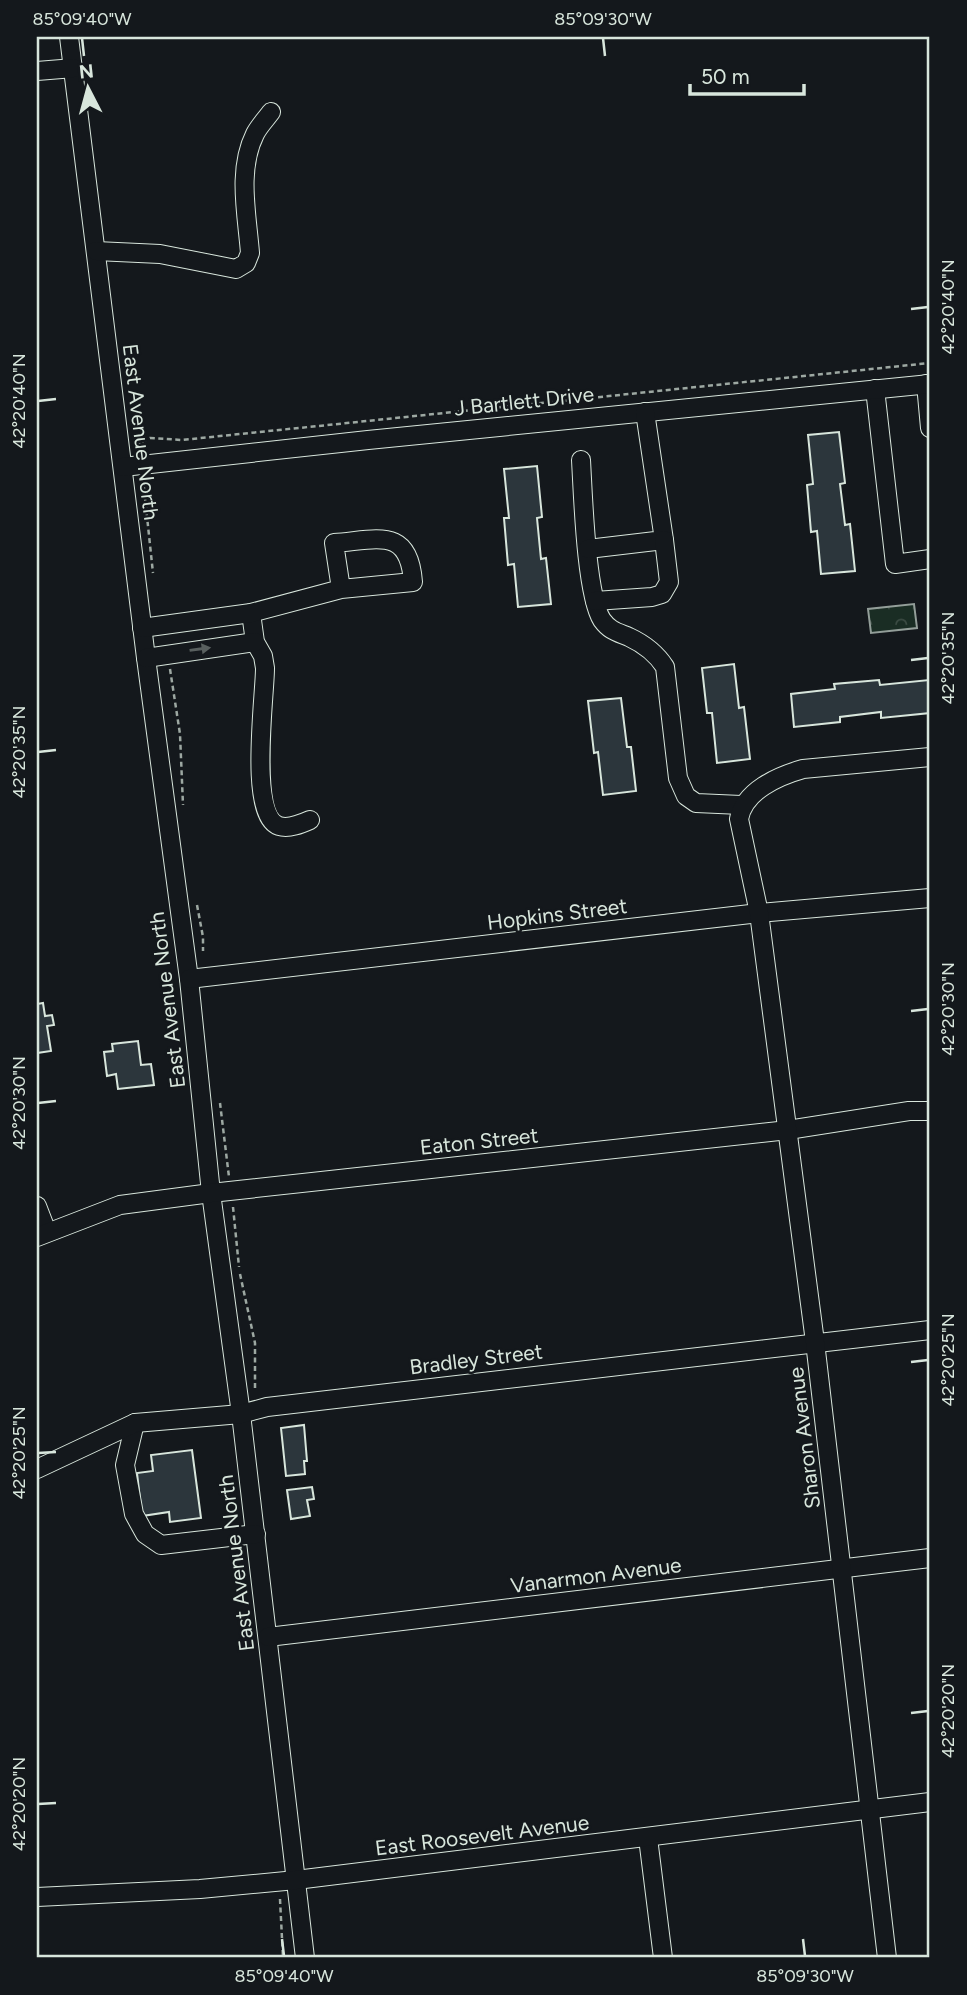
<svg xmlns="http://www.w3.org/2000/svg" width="967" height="1995" font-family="Figtree,sans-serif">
<defs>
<pattern id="park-crowns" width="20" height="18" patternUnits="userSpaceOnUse" patternTransform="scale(1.75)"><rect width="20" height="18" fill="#1a2d24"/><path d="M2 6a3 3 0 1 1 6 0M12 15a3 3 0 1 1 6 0" fill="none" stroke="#3b4b43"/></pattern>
</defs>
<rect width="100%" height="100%" fill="#14181c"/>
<polygon fill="url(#park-crowns)" stroke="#939e99" stroke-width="2" points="914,604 917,628 871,633 868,609"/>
<g fill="#2c363c" stroke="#d8e6dc" stroke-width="2">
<polygon points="839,432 845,483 840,484 845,525 850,524 855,571 821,574 817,531 811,532 807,485 813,484 808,435"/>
<polygon points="537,466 542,517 537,518 541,559 546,558 551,604 518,607 514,564 508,565 504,518 509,518 504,469"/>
<polygon points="734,664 739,708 744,707 750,759 717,763 712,713 707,713 702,668"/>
<polygon points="879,680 880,685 929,680 930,713 881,718 881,712 840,717 840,722 794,727 791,694 835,689 834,684"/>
<polygon points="621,698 627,747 631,747 636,791 603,795 598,752 594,753 588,701"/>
<polygon points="43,1003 45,1016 52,1015 54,1025 47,1026 51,1051 37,1053 37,1004"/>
<polygon points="138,1041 141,1065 151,1064 154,1085 118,1089 116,1074 107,1076 104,1052 113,1051 112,1044"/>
<polygon points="304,1425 307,1461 304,1461 305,1474 286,1476 281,1428"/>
<polygon points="192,1450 201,1518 170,1522 169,1512 142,1516 137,1473 153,1471 151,1455"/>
<polygon points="312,1487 314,1499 307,1500 310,1516 291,1519 287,1490"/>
</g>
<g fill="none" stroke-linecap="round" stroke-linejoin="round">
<g stroke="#d8e6dc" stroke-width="20">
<g id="minor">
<polyline points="69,37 146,658 189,979 211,1193 241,1414 305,1958"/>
<polyline points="37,71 74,68"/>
<path d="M96,251L160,254L236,269L246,263L250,253C247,214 237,170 255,134C259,126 266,119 271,112"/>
<polyline points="926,384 930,428"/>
<polyline points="875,389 895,564 930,559"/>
<path d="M581,460C583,494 586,595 602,620C610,631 617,632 629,637C644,644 656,653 665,667L678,778L686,796L696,803L741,805"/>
<polyline points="123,467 368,440 930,384"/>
<polyline points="588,549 664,540 645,412"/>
<polyline points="595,601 652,597 662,594 669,582 664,540"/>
<path d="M251,613L255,642L263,656L265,668C265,697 248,816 279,826C289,829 301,824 310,820"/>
<path d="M142,628L251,613L341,589L413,582C409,526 377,540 334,543L341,589"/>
<polyline points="146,658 255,642"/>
<polyline points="189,979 759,913 930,898"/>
<polyline points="37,1206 47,1232"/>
<polyline points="37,1237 120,1205 211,1193 788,1130 909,1111 930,1111"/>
<polyline points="135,1423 125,1465 134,1514 145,1534 161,1545 256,1534"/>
<polyline points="37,1469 135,1423 241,1414 267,1407 930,1330"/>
<polyline points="268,1637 930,1558"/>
<polyline points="648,1838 663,1958"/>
<polyline points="37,1897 200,1889 296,1880 930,1802"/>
<path d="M887,1958L815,1342L759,913L739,819C744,791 778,776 803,769L930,757"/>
</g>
</g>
<g stroke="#9da8a2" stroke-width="2.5" stroke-dasharray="5 3.5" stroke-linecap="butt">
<polyline points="140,448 139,443 150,438 182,440 930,363"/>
<polyline points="143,479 153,573"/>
<polyline points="170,669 180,734 183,805"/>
<polyline points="197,905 203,937 203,951"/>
<polyline points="220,1103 229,1177"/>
<polyline points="233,1207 239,1267"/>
<polyline points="240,1274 255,1343 255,1388"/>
<polyline points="280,1899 283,1958"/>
</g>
<use href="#minor" stroke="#14181c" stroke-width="18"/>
</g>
<defs><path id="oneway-solid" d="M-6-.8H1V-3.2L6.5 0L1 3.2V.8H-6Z" transform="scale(1.75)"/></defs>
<use fill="#59605f" href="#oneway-solid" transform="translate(200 649) rotate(-8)"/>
<path fill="none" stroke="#d8e6dc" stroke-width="2.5" d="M82,38L84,56M603,38L605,56M911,309L928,307M38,401L56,399M911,660L928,658M38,752L56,750M911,1011L928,1009M38,1103L56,1101M911,1362L928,1360M38,1453L56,1452M911,1713L928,1711M38,1804L56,1803M282,1939L284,1956M803,1939L805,1956"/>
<g text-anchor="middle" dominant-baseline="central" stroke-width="5" stroke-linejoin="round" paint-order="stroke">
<g font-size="21" fill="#d8e6dc" stroke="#14181c">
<text transform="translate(524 401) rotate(-6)">J Bartlett Drive</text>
<text transform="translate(141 432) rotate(83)">East Avenue North</text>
<text transform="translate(557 914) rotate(-7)">Hopkins Street</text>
<text transform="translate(167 1000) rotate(-97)">East Avenue North</text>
<text transform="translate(479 1141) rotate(-6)">Eaton Street</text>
<text transform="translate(476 1359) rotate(-7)">Bradley Street</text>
<text transform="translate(804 1438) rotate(-97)">Sharon Avenue</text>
<text transform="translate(236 1563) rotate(-97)">East Avenue North</text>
<text transform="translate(596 1575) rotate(-7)">Vanarmon Avenue</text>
<text transform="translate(482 1835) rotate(-7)">East Roosevelt Avenue</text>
</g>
</g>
<rect width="967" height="1995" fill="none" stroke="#14181c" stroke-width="77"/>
<g transform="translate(88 88) rotate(354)" stroke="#14181c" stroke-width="5" paint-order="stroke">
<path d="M0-5L12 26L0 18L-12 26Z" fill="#d8e6dc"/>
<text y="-10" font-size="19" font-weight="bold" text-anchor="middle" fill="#d8e6dc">N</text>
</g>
<path d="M690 84v10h114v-10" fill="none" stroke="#d8e6dc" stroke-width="3.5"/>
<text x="701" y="84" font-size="21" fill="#d8e6dc" stroke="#14181c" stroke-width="5" paint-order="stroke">50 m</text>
<rect x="38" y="38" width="890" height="1918" fill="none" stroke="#d8e6dc" stroke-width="2.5"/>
<g font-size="18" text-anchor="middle" fill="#d8e6dc">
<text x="82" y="25">85°09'40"W</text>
<text x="603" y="25">85°09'30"W</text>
<text transform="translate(948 307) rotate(-90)" y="6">42°20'40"N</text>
<text transform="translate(19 401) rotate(-90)" y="6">42°20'40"N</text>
<text transform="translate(948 658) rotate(-90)" y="6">42°20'35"N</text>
<text transform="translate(19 752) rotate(-90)" y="6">42°20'35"N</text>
<text transform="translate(948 1009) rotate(-90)" y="6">42°20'30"N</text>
<text transform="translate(19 1103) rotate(-90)" y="6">42°20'30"N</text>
<text transform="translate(948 1360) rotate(-90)" y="6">42°20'25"N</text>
<text transform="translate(19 1453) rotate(-90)" y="6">42°20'25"N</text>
<text transform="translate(948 1711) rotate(-90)" y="6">42°20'20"N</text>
<text transform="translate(19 1804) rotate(-90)" y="6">42°20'20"N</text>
<text x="284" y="1982">85°09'40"W</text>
<text x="805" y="1982">85°09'30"W</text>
</g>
</svg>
